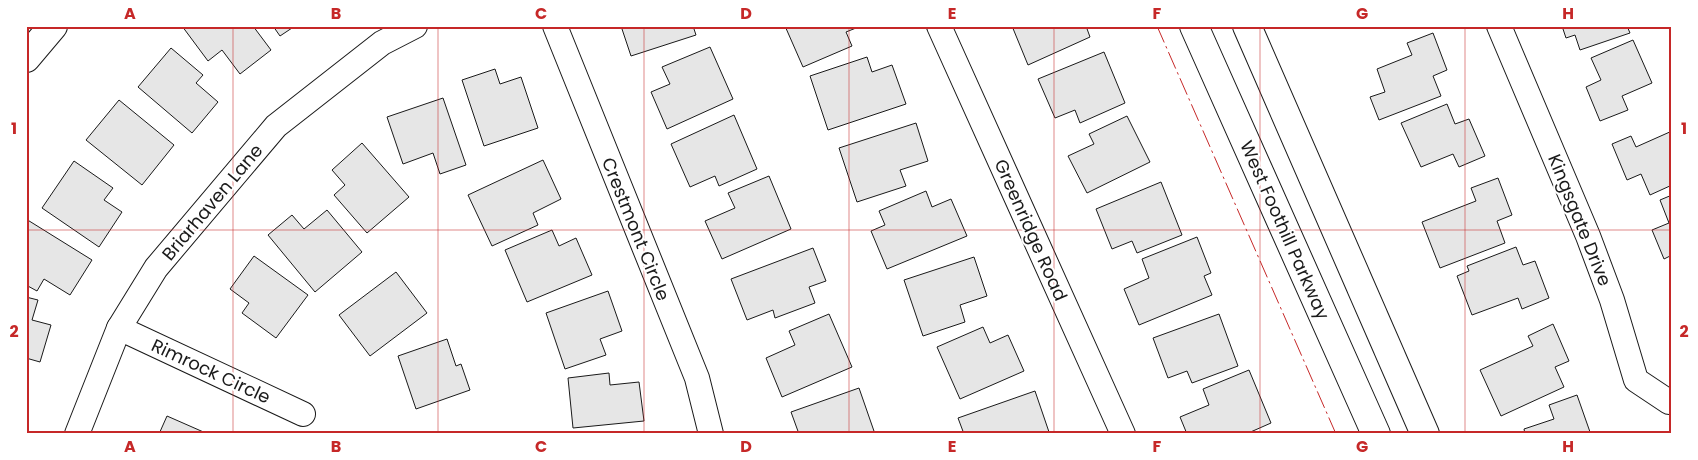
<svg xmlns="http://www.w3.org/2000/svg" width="1698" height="460" font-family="Poppins,sans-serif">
<rect width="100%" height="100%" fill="#fff"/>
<g fill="#e6e6e6" stroke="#1a1a1a">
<polygon points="182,26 253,26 271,50 240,74 222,50 208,61"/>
<polygon points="273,26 295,26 280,36"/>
<polygon points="621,26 693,26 696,35 631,56"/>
<polygon points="785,26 861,26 846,32 852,46 803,67"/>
<polygon points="1012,26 1086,26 1090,37 1028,65"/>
<polygon points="1562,26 1627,26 1630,33 1580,50 1575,35 1566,38"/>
<polygon points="1433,33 1447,70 1433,76 1441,96 1379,120 1370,97 1385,92 1377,69 1412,55 1407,43"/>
<polygon points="1633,40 1652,83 1622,96 1628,110 1600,121 1586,87 1601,80 1591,58"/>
<polygon points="710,47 733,99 667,129 651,92 670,84 662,67"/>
<polygon points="171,48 203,75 196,83 218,102 192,133 138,87"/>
<polygon points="1104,52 1125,103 1080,123 1075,110 1055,118 1038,79"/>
<polygon points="867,57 872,72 892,65 906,104 828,130 810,76"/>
<polygon points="495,69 500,84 521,77 538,128 484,146 462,80"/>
<polygon points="443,98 466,165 440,174 433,153 403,164 387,117"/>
<polygon points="119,100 174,145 142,185 86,140"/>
<polygon points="1447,104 1455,124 1469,119 1485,156 1459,167 1453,154 1421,167 1401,123"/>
<polygon points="734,115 757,169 719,186 715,176 690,187 671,144"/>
<polygon points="1127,116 1150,162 1087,193 1068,156 1094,144 1089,134"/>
<polygon points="916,123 928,161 900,170 906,186 857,202 839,148"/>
<polygon points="1672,131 1672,185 1650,195 1641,174 1627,180 1612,144 1631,136 1636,147"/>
<polygon points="362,143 409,197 367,233 334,195 345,185 332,170"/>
<polygon points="543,160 561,199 533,213 538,225 492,246 468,195"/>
<polygon points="74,161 113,188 104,200 122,212 99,247 42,208"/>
<polygon points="769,176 791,229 722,259 705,221 735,208 728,193"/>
<polygon points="1498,178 1512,215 1497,221 1505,243 1440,268 1422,222 1476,201 1471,188"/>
<polygon points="1161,182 1182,235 1137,253 1132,241 1112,249 1096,209"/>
<polygon points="926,191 932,207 951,199 967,236 887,269 871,231 885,225 879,211"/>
<polygon points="1672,195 1672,255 1664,259 1652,230 1669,223 1660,200"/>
<polygon points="327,210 362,252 315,292 268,235 292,215 304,229"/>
<polygon points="26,219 92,260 70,295 44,279 37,291 26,285"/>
<polygon points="552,230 559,246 576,238 592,275 527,302 505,250"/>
<polygon points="1197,237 1211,273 1204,276 1212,295 1139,325 1124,289 1149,278 1142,259"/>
<polygon points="1516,247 1523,265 1535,261 1549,298 1522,309 1518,298 1472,315 1457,276 1469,271 1467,266"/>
<polygon points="813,248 826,281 809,287 815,303 775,318 773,310 747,320 731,279"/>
<polygon points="254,256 308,295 276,338 242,313 249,303 230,289"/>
<polygon points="974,257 987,296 960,305 965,322 923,336 904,280"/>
<polygon points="396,272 427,313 370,356 339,315"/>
<polygon points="608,291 622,331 600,339 606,355 565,369 546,313"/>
<polygon points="26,297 38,300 32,320 51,325 40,362 26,358"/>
<polygon points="829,314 852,367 782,397 766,358 795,345 789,331"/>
<polygon points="1219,314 1238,366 1192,383 1187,371 1168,378 1153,338"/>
<polygon points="1553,324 1569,361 1555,367 1564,387 1501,416 1480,370 1533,346 1528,336"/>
<polygon points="983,327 990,343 1008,335 1024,371 960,399 937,347"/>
<polygon points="447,339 456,366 461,364 470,390 416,409 398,356"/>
<polygon points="1249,370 1271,423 1246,434 1187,434 1180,417 1209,405 1203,389"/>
<polygon points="609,373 610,385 639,382 644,421 573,428 568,378"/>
<polygon points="859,388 875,434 799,434 791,412"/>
<polygon points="1035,391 1049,432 1044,434 964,434 958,418"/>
<polygon points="1577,395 1590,432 1586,434 1525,434 1524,429 1554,419 1549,405"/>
<polygon points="167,416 208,434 159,434"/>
</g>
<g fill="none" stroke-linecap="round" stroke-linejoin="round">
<g stroke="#1a1a1a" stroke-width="26">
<g id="minor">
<polyline points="555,26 697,378 711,434"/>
<polyline points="939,26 1123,434"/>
<polyline points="1499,26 1588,236 1612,300 1636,380 1669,402 1672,402"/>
<polyline points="119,328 303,414"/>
<polyline points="77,434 119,328 156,268 276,126 382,43 415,26"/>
</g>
</g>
<g stroke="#1a1a1a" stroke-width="30">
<polyline id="tertiary" points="26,58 53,26"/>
</g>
<g stroke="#1a1a1a" stroke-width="30">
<g id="primary">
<polyline points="1194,26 1376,434"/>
<polyline points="1247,26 1425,434"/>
</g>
</g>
<use href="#minor" stroke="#fff" stroke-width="24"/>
<use href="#tertiary" stroke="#fff" stroke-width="28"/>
<use href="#primary" stroke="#fff" stroke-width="28"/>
<polyline stroke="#c62828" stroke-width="1" stroke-dasharray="18 4 2.5 4" stroke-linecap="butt" points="1157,26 1336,434"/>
</g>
<path fill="none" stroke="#c62828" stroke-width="1" stroke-opacity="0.55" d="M233,26V434M438,26V434M644,26V434M849,26V434M1054,26V434M1260,26V434M1465,26V434M26,230H1672"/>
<g text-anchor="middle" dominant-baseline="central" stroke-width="4" stroke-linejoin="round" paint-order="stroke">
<g font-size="18" fill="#1a1a1a" stroke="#fff">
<text transform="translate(212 202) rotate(-50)">Briarhaven Lane</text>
<text transform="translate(1580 220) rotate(68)">Kingsgate Drive</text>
<text transform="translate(636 229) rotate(68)">Crestmont Circle</text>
<text transform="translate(1031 230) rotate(66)">Greenridge Road</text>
<text transform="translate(1285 230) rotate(66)">West Foothill Parkway</text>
<text transform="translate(211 371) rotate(25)">Rimrock Circle</text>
</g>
</g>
<rect width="1698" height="460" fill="none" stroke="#ffffff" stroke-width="55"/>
<rect x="28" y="28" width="1642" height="404" fill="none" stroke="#c62828" stroke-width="2"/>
<g font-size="16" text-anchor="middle" font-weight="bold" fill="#c62828">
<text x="130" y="19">A</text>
<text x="336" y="19">B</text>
<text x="541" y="19">C</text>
<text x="746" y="19">D</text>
<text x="952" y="19">E</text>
<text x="1157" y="19">F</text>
<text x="1362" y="19">G</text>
<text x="1568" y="19">H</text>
<text x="14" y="134">1</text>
<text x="1684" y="134">1</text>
<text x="14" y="337">2</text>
<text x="1684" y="337">2</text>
<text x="130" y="452">A</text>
<text x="336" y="452">B</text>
<text x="541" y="452">C</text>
<text x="746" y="452">D</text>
<text x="952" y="452">E</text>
<text x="1157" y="452">F</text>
<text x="1362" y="452">G</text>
<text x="1568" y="452">H</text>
</g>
</svg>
